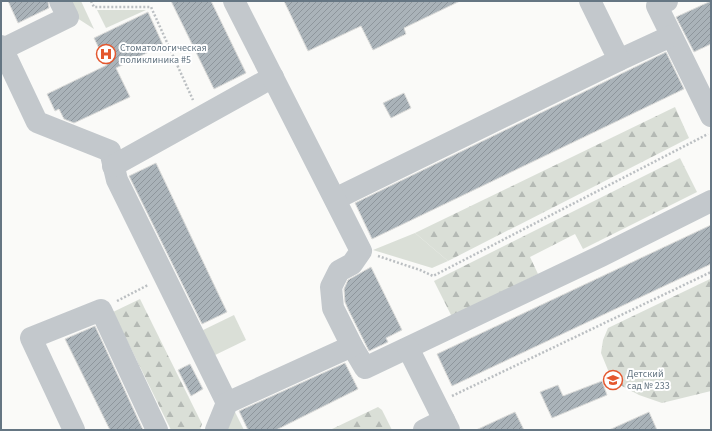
<svg xmlns="http://www.w3.org/2000/svg" width="712" height="431" font-family="'Source Sans 3',sans-serif">
<defs>
<pattern id="forest-firs" width="22" height="20" patternUnits="userSpaceOnUse"><rect width="22" height="20" fill="#dadfd7"/><path d="M5 1l3.5 6h-7zM16 11l3.5 6h-7z" fill="#b4b9b4"/></pattern>
<pattern id="building-hatch" width="6" height="6" patternUnits="userSpaceOnUse"><rect width="6" height="6" fill="#aab3b9"/><path d="M-1 1l2-2M0 6l6-6M5 7l2-2" fill="none" stroke="#8e969c"/></pattern>
</defs>
<rect width="100%" height="100%" fill="#fafaf8"/>
<g fill="#dadfd7">
<polygon points="69,1 81,1 94,29 77,18"/>
<polygon points="97,10 146,10 106,28"/>
<polygon points="415,233 448,261 432,268 373,250"/>
<polygon points="234,315 246,340 209,358 197,333"/>
<polygon points="234,410 244,430 223,430"/>
</g>
<g fill="url(#forest-firs)">
<polygon points="675,107 689,138 448,261 415,233"/>
<polygon points="680,158 697,192 583,249 575,234 530,257 538,274 452,317 434,281"/>
<polygon points="710,279 711,391 662,403 639,395 620,385 610,375 601,353 603,340 608,328"/>
<polygon points="140,299 202,424 200,430 171,430 113,312"/>
<polygon points="378,407 382,410 392,430 330,430"/>
</g>
<g fill="url(#building-hatch)" stroke="#dcdcda">
<polygon points="8,1 48,1 49,8 18,23"/>
<polygon points="171,1 211,1 246,73 214,89"/>
<polygon points="284,1 460,1 404,28 406,34 373,50 361,26 308,51"/>
<polygon points="711,1 711,44 694,52 676,17"/>
<polygon points="148,12 163,45 116,68 130,97 74,123 64,119 59,109 55,111 47,94 107,65 94,38"/>
<polygon points="666,52 684,89 372,239 355,203"/>
<polygon points="404,93 411,108 391,118 383,103"/>
<polygon points="156,163 227,312 202,324 129,176"/>
<polygon points="711,225 711,264 452,386 437,354"/>
<polygon points="371,267 402,330 386,338 388,342 369,351 348,309 345,302 344,289 348,280"/>
<polygon points="95,326 143,430 110,430 65,339"/>
<polygon points="345,363 358,389 276,430 248,430 239,411"/>
<polygon points="190,364 203,389 191,396 178,370"/>
<polygon points="602,381 607,395 552,418 540,392 558,385 563,396"/>
<polygon points="515,412 524,430 476,430"/>
<polygon points="649,412 657,430 609,430"/>
</g>
<g fill="none" stroke-linecap="round" stroke-linejoin="round">
<g stroke="#bbbfc2" stroke-width="2.5" stroke-dasharray="2 2" stroke-linecap="butt">
<polyline points="91,1 94,7 151,7 193,100"/>
<polyline points="378,256 420,270 433,276 708,134"/>
<polyline points="117,301 148,285"/>
<polyline points="452,396 711,272"/>
</g>
<g stroke="#c3c8cc" stroke-width="22">
<polyline points="667,1 657,6 711,116"/>
<polyline points="1,46 37,122 110,151 117,180 227,403"/>
<polyline points="3,49 68,17 60,1"/>
<polyline points="619,60 671,36"/>
<polyline points="113,166 273,77"/>
<polyline points="335,199 619,60 590,1"/>
<polyline points="352,346 365,368 601,256 711,201"/>
<polyline points="408,348 444,420"/>
<polyline points="74,430 31,338 101,310 157,430"/>
<polyline points="216,430 227,403 352,346 333,308 331,287 339,271 352,264 361,251 234,1"/>
<polyline points="424,430 444,420 449,430"/>
</g>
</g>
<defs>
<g id="hospital-ring" transform="scale(1)"><circle r="9.5" fill="#fff" stroke="#e4572e" stroke-width="1.5"/><path d="M-5-5h3v3.5h4V-5h3V5h-3V1.5h-4V5h-3Z" fill="#e4572e"/></g>
<g id="school-ring" transform="scale(1)"><circle r="9.5" fill="#fff" stroke="#e4572e" stroke-width="1.5"/><path d="M0-5L7-2L0 1L-7-2ZM-4 1L0 2.5L4 1V4Q0 6-4 4Z" fill="#e4572e"/></g>
</defs>
<g fill-rule="evenodd">
<use href="#hospital-ring" x="106" y="54"/>
<use href="#school-ring" x="613" y="380"/>
</g>
<g text-anchor="middle" dominant-baseline="central" stroke-width="4" stroke-linejoin="round" paint-order="stroke">
<g font-size="10" fill="#657683" stroke="#fff" text-anchor="start">
<text x="120" y="48">Стоматологическая<tspan x="120" dy="12">поликлиника #5</tspan></text>
<text x="627" y="374">Детский<tspan x="627" dy="12">сад № 233</tspan></text>
</g>
</g>
<rect width="712" height="431" fill="none" stroke="#657683" stroke-width="4"/>
</svg>
